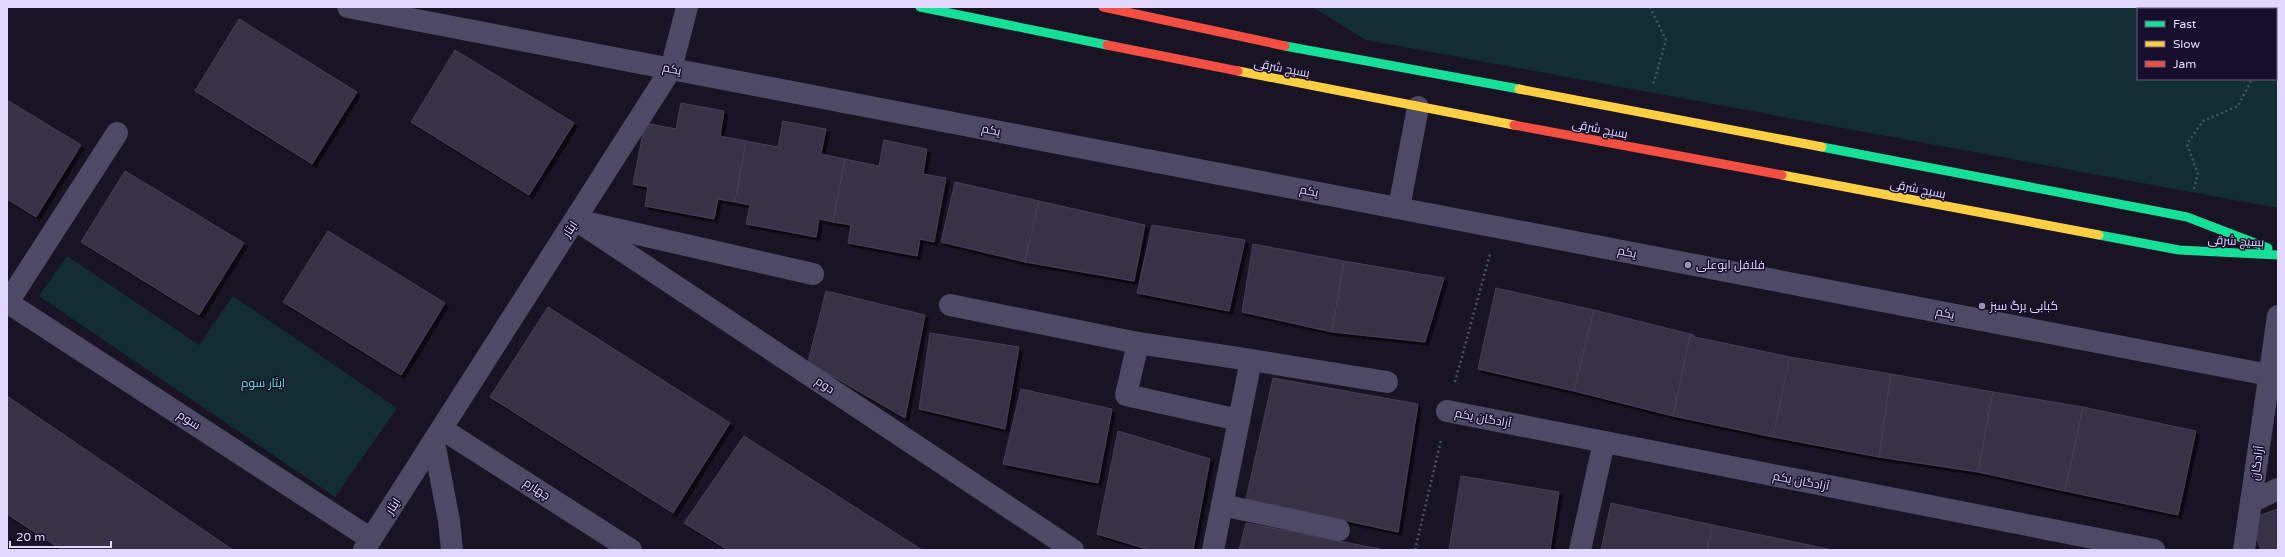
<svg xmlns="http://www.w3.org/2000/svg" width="2285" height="557" font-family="'Varela Round',Cairo,sans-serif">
<defs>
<filter id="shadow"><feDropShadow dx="3.5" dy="3.5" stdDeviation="0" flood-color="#0009"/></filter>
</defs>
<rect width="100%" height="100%" fill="#191424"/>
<g fill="#122e33">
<polygon points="1312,7 2170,7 2181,9 2138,9 2138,79 2276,79 2276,27 2278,27 2278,208 1366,40"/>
<polygon points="67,256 199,345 233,296 397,408 335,497 39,296"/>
</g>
<g fill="#393246" stroke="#463f58" filter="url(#shadow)">
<polygon points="239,19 357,92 312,164 195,91"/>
<polygon points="455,50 574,123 529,195 411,122"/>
<polygon points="7,100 81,145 36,217 7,199"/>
<polygon points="681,103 724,111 720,136 746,141 735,202 718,199 714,219 645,206 648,187 633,184 645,123 676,129"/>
<polygon points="783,121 826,129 821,154 845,159 833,222 819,219 816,237 746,224 750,205 735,202 746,141 778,147"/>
<polygon points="884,140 927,149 923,174 946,178 934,242 920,239 917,256 848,243 851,225 833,222 845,159 879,166"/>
<polygon points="125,171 244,243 199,315 81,242"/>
<polygon points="955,182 1039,201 1025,262 941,242"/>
<polygon points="1039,201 1145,225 1134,281 1025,262"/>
<polygon points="1152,225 1245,240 1229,311 1137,293"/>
<polygon points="328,231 445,303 401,375 283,302"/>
<polygon points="1253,244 1344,261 1332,332 1242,312"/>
<polygon points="1344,261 1444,278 1425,342 1332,332"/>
<polygon points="1496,288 1594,310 1574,391 1478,369"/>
<polygon points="826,291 925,315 905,418 808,362"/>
<polygon points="548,307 730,423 673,513 490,397"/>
<polygon points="1594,310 1694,335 1690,336 1673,416 1574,391"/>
<polygon points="930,333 1019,347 1005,429 919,409"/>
<polygon points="1690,336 1790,357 1773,437 1673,416"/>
<polygon points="1790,357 1891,374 1879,457 1773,437"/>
<polygon points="1891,374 1993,392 1978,472 1879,457"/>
<polygon points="1273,378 1418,404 1398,532 1246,499"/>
<polygon points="1021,389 1112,409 1098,483 1003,464"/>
<polygon points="1993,392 2083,407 2065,491 1978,472"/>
<polygon points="7,396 233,550 62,550 7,514"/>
<polygon points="2083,407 2196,431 2178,515 2065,491"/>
<polygon points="1118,431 1210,459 1193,550 1150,550 1097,534"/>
<polygon points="744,436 922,550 728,550 684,523"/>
<polygon points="1461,476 1559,492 1550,550 1449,550"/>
<polygon points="1611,503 1713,525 1707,550 1601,550"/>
<polygon points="2278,509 2278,550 2261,550 2249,519"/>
<polygon points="1246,523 1380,549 1380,550 1239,550"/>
<polygon points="1713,525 1809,545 1808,550 1707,550"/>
<polygon points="1809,545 1832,550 1808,550"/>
</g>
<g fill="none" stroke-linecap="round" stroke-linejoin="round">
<g stroke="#495566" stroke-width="2.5" stroke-dasharray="2 3" stroke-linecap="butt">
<polyline points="1650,7 1666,40 1653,85"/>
<polyline points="2237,7 2237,9"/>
<polyline points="2194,189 2198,174 2187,144 2203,121 2238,106 2252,79"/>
<polyline points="1455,382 1490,254"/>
<polyline points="1415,550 1441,440"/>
</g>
<g stroke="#4e4965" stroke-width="22">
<polyline points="348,7 2269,375"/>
<polyline points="1399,208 1418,107"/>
<polyline points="576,220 1073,550"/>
<polyline points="589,223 813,274"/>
<polyline points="7,302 371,539"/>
<polyline points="8,302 117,133"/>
<polyline points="950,305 1138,343 1251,360"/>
<polyline points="1138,343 1126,395 1239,420"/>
<polyline points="1447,411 2154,550"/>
<polyline points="442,429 631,550"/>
<polyline points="434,442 449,521 452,550"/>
<polyline points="2251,502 2278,489"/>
<polyline points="1222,505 1339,530"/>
<polyline points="364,550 671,69 687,7"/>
<polyline points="1213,550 1251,360 1387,382"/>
<polyline points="1580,550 1604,442"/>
<polyline points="2244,550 2278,316"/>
</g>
<g stroke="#16e098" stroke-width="9">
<polyline points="920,7 1107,45"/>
<polyline points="1285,46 1519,89"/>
<polyline points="1822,147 2187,217 2268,248"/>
<polyline points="2099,235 2179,250 2278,255"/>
</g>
<g stroke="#ffcf43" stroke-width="9">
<polyline points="1238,71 1514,125"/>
<polyline points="1519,89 1822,147"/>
<polyline points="1782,175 2099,235"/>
</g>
<g stroke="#f24e42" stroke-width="9">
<polyline points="1103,7 1285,46"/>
<polyline points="1107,45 1238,71"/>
<polyline points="1514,125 1782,175"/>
</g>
</g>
<g fill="#9b93b2" stroke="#160e2a" stroke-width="1.5">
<circle cx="1688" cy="265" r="4"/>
<circle cx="1982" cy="306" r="4"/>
</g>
<g text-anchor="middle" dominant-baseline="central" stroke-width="3" stroke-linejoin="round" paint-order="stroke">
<g font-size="12" fill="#e1d8ff" stroke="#160e2a">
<text transform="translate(1282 68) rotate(11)">بسیج شرقی</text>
<text transform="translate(672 69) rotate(11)">یکم</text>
<text transform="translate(1600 129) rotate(11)">بسیج شرقی</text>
<text transform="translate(991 130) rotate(11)">یکم</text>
<text transform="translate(1918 189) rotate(11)">بسیج شرقی</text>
<text transform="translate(1309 191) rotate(11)">یکم</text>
<text transform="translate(570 229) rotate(-57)">ایثار</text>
<text transform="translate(2236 241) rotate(3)">بسیج شرقی</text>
<text transform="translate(1627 252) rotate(11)">یکم</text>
<text transform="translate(1945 313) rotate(11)">یکم</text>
<text transform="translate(825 385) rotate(34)">دوم</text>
<text transform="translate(1483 418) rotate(11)">آزادگان یکم</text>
<text transform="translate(189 420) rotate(33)">سوم</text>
<text transform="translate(2257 463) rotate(-82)">آزادگان</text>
<text transform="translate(1801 481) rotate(11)">آزادگان یکم</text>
<text transform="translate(537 489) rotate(33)">چهارم</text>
<text transform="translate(393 506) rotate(-57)">ایثار</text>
</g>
<g font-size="12" fill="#e1d8ff" stroke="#160e2a" text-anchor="start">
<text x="1696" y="265">فلافل ابوعلی</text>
<text x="1990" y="306">کبابی برگ سبز</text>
</g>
<g font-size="12" fill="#5ae9d6" stroke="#160e2a">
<text x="263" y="383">ایثار سوم</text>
</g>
</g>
<rect width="2285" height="557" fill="none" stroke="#e1d8ff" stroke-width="16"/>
<rect x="2137" y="8" width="140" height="72" fill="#160e2a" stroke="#675f7f"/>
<rect x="2145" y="21" width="20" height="6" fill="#16e098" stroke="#675f7f"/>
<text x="2173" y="28" font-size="12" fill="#e1d8ff">Fast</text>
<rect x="2145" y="41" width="20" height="6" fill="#ffcf43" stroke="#675f7f"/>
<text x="2173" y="48" font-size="12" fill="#e1d8ff">Slow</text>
<rect x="2145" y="61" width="20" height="6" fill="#f24e42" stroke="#675f7f"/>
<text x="2173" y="68" font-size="12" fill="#e1d8ff">Jam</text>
<path d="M10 541v6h101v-6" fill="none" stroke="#e1d8ff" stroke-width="2"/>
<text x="16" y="541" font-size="12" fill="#e1d8ff" stroke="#160e2a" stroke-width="3" paint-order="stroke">20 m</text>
</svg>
